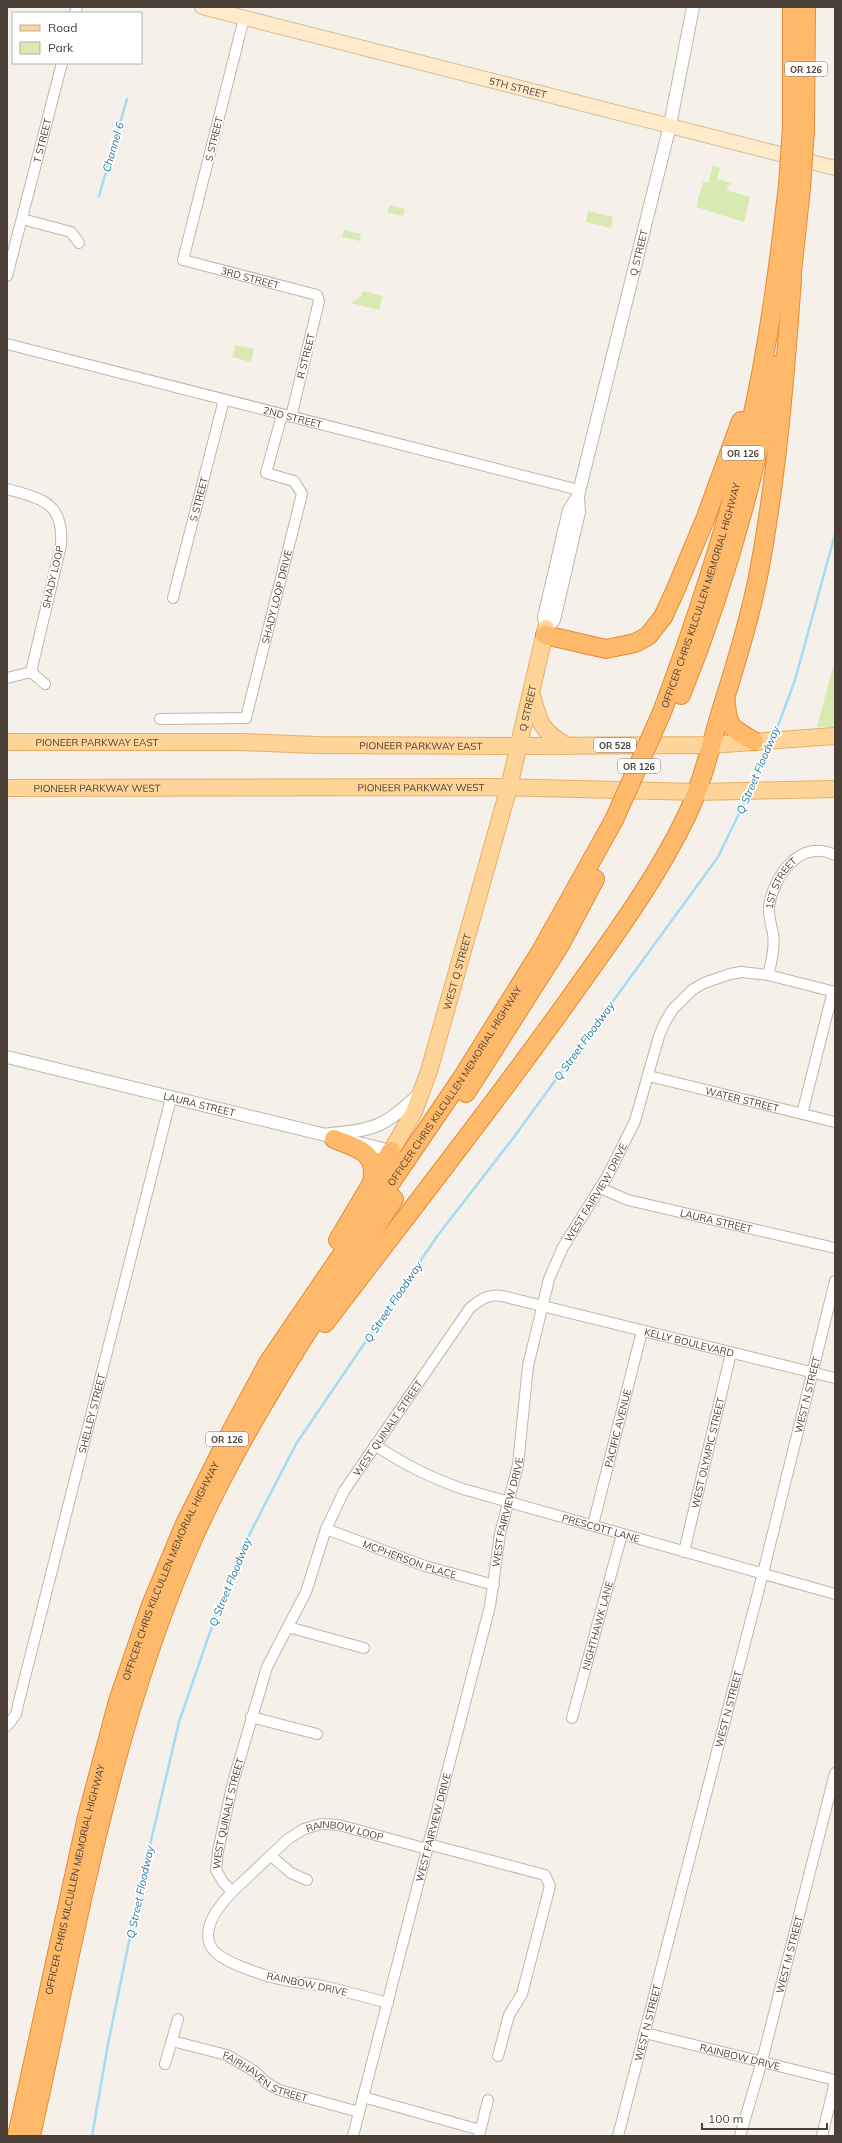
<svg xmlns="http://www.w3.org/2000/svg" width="842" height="2143" font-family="Mulish,sans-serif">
<rect width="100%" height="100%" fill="#f5f0e9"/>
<g fill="#d8eab1">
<polygon points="713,166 720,168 717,179 731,183 726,190 750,197 744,222 696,207 703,182 708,183"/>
<polygon points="390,205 405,209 403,216 387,213"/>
<polygon points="588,211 613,217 611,228 586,222"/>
<polygon points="344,230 361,234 360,241 342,237"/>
<polygon points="363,291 383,296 379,310 351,303 361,296"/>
<polygon points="235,345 254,349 251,362 232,357"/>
<polygon points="835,659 835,728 817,727"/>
</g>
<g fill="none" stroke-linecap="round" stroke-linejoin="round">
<g stroke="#a4ddf3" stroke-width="2.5">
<polyline points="99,196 127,99"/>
<polyline points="775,734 795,680 835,534"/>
<polyline points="751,785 770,746"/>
<polyline points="92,2136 108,2044 141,1883 179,1722 210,1632 244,1545 296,1444 438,1235 514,1137 718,857 747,797"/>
</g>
<g stroke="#c1b6ab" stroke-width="12">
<g id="minor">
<polyline points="75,13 77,7"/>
<path id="s1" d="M244,18L183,260L317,295L319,301L291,417"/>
<polyline points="22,219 71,232 79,243"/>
<path id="s2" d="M7,276L62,63"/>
<path id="s3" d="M7,344L579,490"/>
<path d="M7,489C43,499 64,503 61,545L31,672L7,678"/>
<path id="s4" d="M173,598L224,400"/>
<polyline points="31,672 45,684"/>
<path id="s5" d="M160,719L246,718L302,494L294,481L266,473L282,415"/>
<path id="s6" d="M768,975C772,961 775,947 773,933C771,924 768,915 769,906C774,875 801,838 835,855"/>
<path id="s7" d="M649,1076L835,1122"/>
<polyline points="802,1114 833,991"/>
<path id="s8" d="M600,1188L628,1200L835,1248"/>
<path id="s9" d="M375,1445C405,1465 429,1477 463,1489L835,1594"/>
<path id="s10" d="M593,1525L642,1331"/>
<path id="s11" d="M326,1529L425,1566L494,1585"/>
<path id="s12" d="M684,1552L731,1353"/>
<polyline points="288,1627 364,1648"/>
<polyline points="251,1717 317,1734"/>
<path id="s13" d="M572,1718L622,1534"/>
<path id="s14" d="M7,1726L16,1714L19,1701L171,1098"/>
<polyline points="428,1844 545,1875 550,1886 522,1994 509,2015 498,2056"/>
<polyline points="271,1856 291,1873 307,1880"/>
<path id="s15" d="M232,1892L288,1839L304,1829L321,1824L339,1825L427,1849"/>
<path id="s16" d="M388,2003C366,1997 344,1991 322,1986C309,1983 296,1983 283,1980C266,1976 217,1962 210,1945C202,1926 220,1905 232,1892L223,1882L216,1870L218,1851L233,1782L267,1667L306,1592L326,1529L344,1491L470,1308C481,1299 488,1294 502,1296L835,1378"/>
<path id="s17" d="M645,2033L835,2080"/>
<path id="s18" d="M172,2041L227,2055L254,2071L267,2083L279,2090L359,2112"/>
<polyline points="165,2064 178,2019"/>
<polyline points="363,2097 480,2130"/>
<path id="s19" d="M353,2136L490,1606L500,1534L518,1465L528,1366L549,1279L563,1247L608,1175L635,1121L659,1036L665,1022L673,1009L692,990L704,983L730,974L741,972L768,975L835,992"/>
<polyline points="479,2136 488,2100"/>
<path id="s20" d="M618,2136L763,1573L835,1281"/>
<path id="s21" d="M740,2136L762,2061L835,1773"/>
<polyline points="822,2136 835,2082"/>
</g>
</g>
<g stroke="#c1b6ab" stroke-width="14">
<g id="tertiary">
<path id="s22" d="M546,628L554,620L579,512L578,496L670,125L693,7"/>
<polyline points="546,628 544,617 569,510 578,496"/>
<path id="s23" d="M7,1057L391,1151"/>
<path d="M329,1134C374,1131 387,1125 419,1094"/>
</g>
</g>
<g stroke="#d6bd98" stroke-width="16">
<g id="secondary">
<path id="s24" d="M202,7L835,168"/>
</g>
</g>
<g stroke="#e8af64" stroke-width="18">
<g id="primary">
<path d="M532,695C540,725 541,730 567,746"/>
<path id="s25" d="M7,742H240L317,745L519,746L711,745L835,736"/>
<path id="s26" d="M7,788L493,787L697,792L835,789"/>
<path id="s27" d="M391,1151L414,1112L429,1071L509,787L546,628"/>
</g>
</g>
<g stroke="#e38c35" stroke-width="20">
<g id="motorway">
<polyline points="792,7 792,127"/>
<polyline points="805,130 806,7"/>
<polyline points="790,291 801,188"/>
<polyline points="545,635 606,649 635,643 648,636 663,617 675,591 706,517 741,421"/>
<path d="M681,695C724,589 755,478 776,365"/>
<path d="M726,702C727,728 733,729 754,741"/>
<path id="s28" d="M662,712C698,616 730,519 752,418C769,341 779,263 788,185"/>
<polyline points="466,1093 560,945 595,879"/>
<path d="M334,1139C359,1149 378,1152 372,1183"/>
<polyline points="338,1240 391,1151"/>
<path d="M325,1323C407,1215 491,1109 570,998C612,939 656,880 687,815C703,781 711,744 722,708C736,663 750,618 759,572C777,475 785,377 792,279"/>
<path id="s29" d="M17,2136L87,1817L118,1701L151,1605L184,1526L233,1428L268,1363L462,1078L541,951L614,820"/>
<path d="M31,2136C76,1935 111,1720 196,1532C250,1414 323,1307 394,1199"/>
</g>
</g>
<use href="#minor" stroke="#fff" stroke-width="10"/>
<use href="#tertiary" stroke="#fff" stroke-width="12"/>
<use href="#secondary" stroke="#ffebc9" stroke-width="14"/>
<use href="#primary" stroke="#ffd498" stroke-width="16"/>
<use href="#motorway" stroke="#ffb96a" stroke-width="18"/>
<g stroke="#e38c35" stroke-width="20" stroke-linecap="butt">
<g id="motorway-bridge">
<polyline points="788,185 792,127"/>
<polyline points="801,188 805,130"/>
<polyline points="614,820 662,712"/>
</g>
</g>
<use href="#motorway-bridge" stroke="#ffb96a" stroke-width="18"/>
</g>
<g text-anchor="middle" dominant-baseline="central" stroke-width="3.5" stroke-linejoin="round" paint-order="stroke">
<g fill="#fff" stroke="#807973" stroke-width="1">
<rect x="785" y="62" width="42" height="14" rx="3"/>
<rect x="722" y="446" width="42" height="14" rx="3"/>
<rect x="594" y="738" width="42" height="14" rx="3"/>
<rect x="618" y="759" width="42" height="14" rx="3"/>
<rect x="206" y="1432" width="42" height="14" rx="3"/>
</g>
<g font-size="9" font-weight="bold" fill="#493f37">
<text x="806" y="69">OR 126</text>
<text x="743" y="453">OR 126</text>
<text x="615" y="745">OR 528</text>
<text x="639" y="766">OR 126</text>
<text x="227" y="1439">OR 126</text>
</g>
<g font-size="10" fill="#493f37" stroke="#fff">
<text stroke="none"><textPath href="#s24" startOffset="326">5TH STREET</textPath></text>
<text transform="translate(214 139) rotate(-76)">S STREET</text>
<text stroke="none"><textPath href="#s2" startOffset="140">T STREET</textPath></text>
<text stroke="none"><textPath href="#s22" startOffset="389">Q STREET</textPath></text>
<text stroke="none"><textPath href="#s1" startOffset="319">3RD STREET</textPath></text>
<text transform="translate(306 356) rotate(-76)">R STREET</text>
<text stroke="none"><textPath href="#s3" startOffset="295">2ND STREET</textPath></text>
<text stroke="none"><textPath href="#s4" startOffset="102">S STREET</textPath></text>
<text transform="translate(53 577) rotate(-77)">SHADY LOOP</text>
<text stroke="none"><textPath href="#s28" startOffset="123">OFFICER CHRIS KILCULLEN MEMORIAL HIGHWAY</textPath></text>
<text stroke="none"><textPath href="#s5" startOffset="211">SHADY LOOP DRIVE</textPath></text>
<text stroke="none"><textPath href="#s27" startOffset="465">Q STREET</textPath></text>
<text stroke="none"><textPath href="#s25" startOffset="90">PIONEER PARKWAY EAST</textPath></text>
<text stroke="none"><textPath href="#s25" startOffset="414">PIONEER PARKWAY EAST</textPath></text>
<text stroke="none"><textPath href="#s26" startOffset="414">PIONEER PARKWAY WEST</textPath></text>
<text stroke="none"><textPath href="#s26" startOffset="90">PIONEER PARKWAY WEST</textPath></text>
<text stroke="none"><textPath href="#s6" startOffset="96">1ST STREET</textPath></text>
<text stroke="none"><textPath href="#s27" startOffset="192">WEST Q STREET</textPath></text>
<text stroke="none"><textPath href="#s29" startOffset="1151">OFFICER CHRIS KILCULLEN MEMORIAL HIGHWAY</textPath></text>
<text stroke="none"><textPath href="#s7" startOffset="96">WATER STREET</textPath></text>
<text stroke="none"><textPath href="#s23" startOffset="198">LAURA STREET</textPath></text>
<text stroke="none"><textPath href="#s19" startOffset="979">WEST FAIRVIEW DRIVE</textPath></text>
<text stroke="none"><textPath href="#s8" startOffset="121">LAURA STREET</textPath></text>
<text stroke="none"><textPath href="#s16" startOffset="1131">KELLY BOULEVARD</textPath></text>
<text stroke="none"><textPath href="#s20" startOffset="765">WEST N STREET</textPath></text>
<text stroke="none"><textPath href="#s14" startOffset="325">SHELLEY STREET</textPath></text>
<text stroke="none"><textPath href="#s16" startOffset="757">WEST QUINALT STREET</textPath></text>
<text stroke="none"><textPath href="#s10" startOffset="100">PACIFIC AVENUE</textPath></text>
<text stroke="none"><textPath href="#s12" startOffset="102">WEST OLYMPIC STREET</textPath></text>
<text stroke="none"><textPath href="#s19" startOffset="643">WEST FAIRVIEW DRIVE</textPath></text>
<text stroke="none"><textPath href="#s9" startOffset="242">PRESCOTT LANE</textPath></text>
<text stroke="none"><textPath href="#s11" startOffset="89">MCPHERSON PLACE</textPath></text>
<text stroke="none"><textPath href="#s29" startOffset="587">OFFICER CHRIS KILCULLEN MEMORIAL HIGHWAY</textPath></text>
<text stroke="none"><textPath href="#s13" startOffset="96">NIGHTHAWK LANE</textPath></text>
<text stroke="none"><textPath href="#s20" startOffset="441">WEST N STREET</textPath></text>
<text stroke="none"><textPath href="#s16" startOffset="336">WEST QUINALT STREET</textPath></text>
<text stroke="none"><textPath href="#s19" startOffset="319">WEST FAIRVIEW DRIVE</textPath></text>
<text stroke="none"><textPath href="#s15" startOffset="138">RAINBOW LOOP</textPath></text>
<text stroke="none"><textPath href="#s29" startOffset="263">OFFICER CHRIS KILCULLEN MEMORIAL HIGHWAY</textPath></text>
<text stroke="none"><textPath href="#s21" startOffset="188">WEST M STREET</textPath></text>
<text transform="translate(307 1984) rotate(12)">RAINBOW DRIVE</text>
<text stroke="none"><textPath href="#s20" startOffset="117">WEST N STREET</textPath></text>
<text stroke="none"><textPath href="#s17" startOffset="98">RAINBOW DRIVE</textPath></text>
<text stroke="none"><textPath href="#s18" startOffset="101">FAIRHAVEN STREET</textPath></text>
</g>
<g font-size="11" font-style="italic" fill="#287da0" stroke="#fff">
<text transform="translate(113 147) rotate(-74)">Channel 6</text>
<text transform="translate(758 770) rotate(-67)">Q Street Floodway</text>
<text transform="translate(584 1041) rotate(-54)">Q Street Floodway</text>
<text transform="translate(393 1302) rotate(-56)">Q Street Floodway</text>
<text transform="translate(230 1582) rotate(-68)">Q Street Floodway</text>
<text transform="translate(140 1892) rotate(-78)">Q Street Floodway</text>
</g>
</g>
<rect width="842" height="2143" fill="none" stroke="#493f37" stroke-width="16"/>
<rect x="12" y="12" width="130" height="52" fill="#ffffff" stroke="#b6b2af"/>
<rect x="20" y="25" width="20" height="6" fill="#ffd498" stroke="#b6b2af"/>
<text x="48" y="32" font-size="12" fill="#493f37">Road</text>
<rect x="20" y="42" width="20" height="12" fill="#d8eab1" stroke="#b6b2af"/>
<text x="48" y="52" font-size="12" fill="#493f37">Park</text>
<path d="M702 2123v6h125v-6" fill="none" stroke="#493f37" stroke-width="2"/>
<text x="708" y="2123" font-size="12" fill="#493f37" stroke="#ffffff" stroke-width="3" paint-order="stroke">100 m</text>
</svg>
